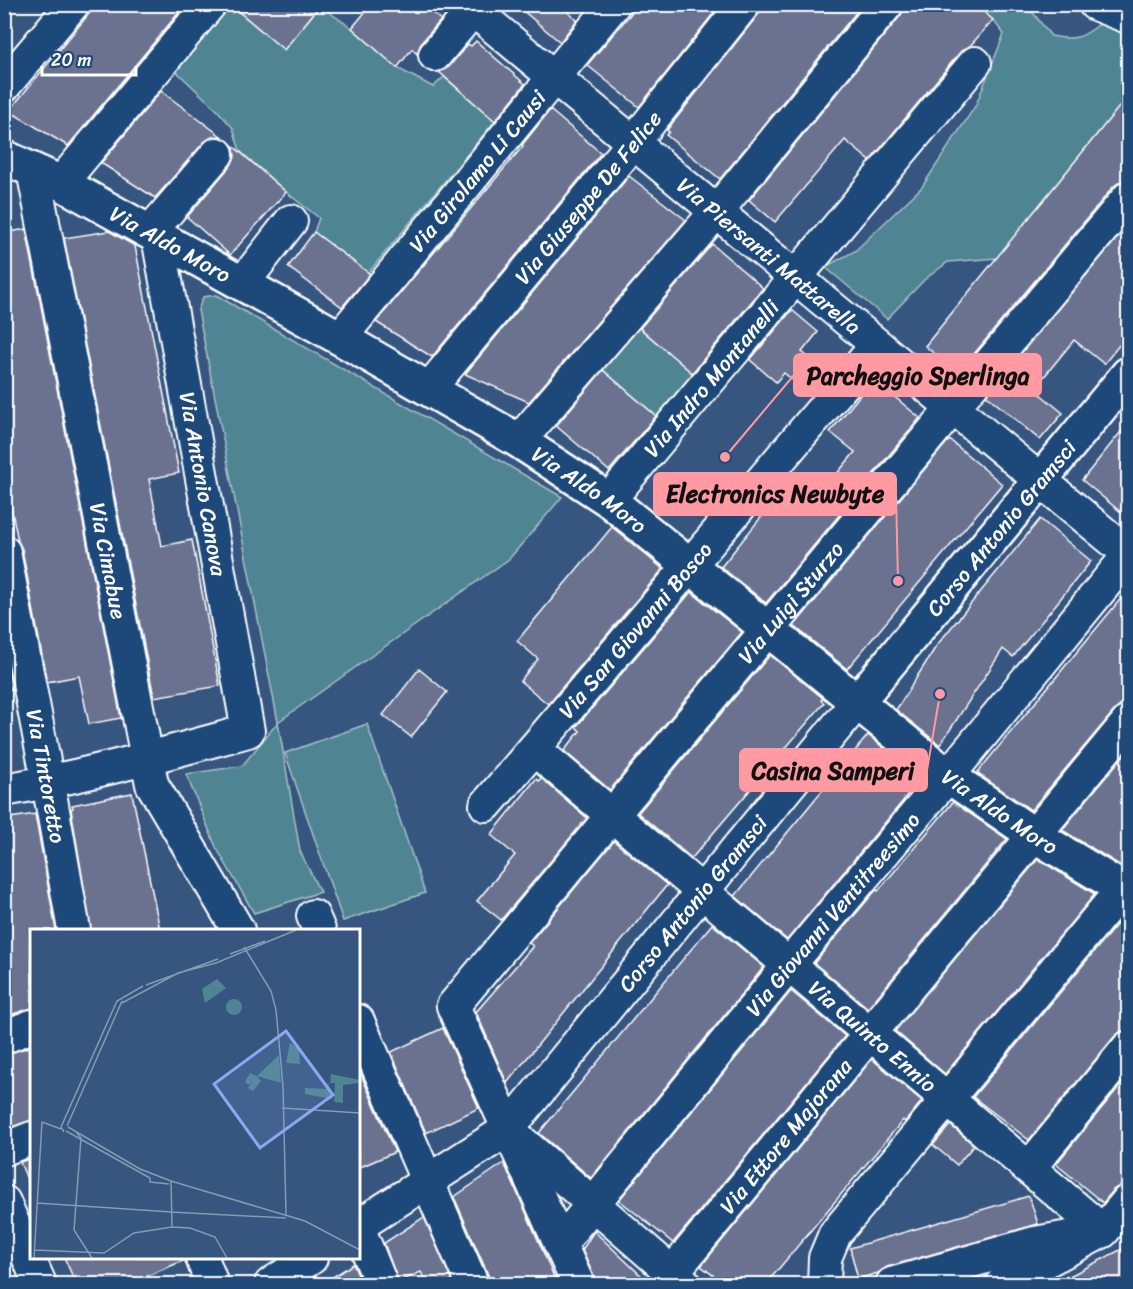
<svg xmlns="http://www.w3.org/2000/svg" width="1133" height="1289" font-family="Sriracha,sans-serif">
<rect width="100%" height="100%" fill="#365680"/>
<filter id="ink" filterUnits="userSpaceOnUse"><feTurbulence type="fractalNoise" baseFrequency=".0167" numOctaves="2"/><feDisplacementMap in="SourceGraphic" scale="12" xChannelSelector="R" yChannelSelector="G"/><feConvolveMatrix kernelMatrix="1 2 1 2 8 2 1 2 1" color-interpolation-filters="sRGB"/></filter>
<g filter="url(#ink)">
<g fill="#4f8592" stroke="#a7c2c8" stroke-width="1.5">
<polygon points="230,5 284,49 320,6 352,28 397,68 433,87 444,77 495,121 368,273 314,232 319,218 286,192 240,151 233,128 218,111 176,71"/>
<path d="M975,5H1027L1051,36C1074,41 1082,38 1101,23L1128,33V96L997,258L948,262L924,280L887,319L825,267L855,251L922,187L976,105L1004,34L993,20Z"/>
<polygon points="216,295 562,497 509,559 278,722 300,851 320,892 254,913 216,847 186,774 242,766 278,722 198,310 203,297"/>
<polygon points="639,328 695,375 659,418 603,370"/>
<polygon points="367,724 425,893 343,921 285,753"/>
</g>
<g fill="#6b728f" stroke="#fff" stroke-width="1.5">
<polygon points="97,4 186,4 68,146 9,111"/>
<polygon points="230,4 321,4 284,50"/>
<polygon points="372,4 422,4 441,20 421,43 417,54 412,49 397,68 352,28"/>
<polygon points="515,4 559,4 577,20 560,42"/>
<polygon points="639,4 721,4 639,107 587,65"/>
<polygon points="762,4 863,4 720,179 666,135 669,132 667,130 758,15"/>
<polygon points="905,4 975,4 993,20 970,46 961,51 870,161 845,140 775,222 749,200 901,15"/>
<polygon points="476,41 525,84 495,121 439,72 449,67 468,44 471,46"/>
<polygon points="161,91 225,139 220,136 212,137 204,142 155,198 101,163"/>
<polygon points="1128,96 1128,180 1121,181 1114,186 958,373 925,346"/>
<polygon points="550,110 601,153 432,357 376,322 523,146 522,145"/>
<polygon points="231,144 286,192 230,255 187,217 231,165 235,157 234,149"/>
<polygon points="629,176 686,220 529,402 465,374"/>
<polygon points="1128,225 1128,334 1104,364 1074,340 1034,389 1063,413 1040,440 986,395"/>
<polygon points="26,229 121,718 89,724 79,676 47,682 22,549 18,541 4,472 4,233"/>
<polygon points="109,231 135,246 179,473 149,479 162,546 192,540 220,686 154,697 64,238"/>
<polygon points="314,232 370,274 342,307 288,267"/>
<polygon points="712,244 763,288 692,373 640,328"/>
<polygon points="792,310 818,332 802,352 817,364 800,386 784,373 776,382 750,360"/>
<polygon points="603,370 656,416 609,471 556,426"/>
<polygon points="873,379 920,418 766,603 721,567 791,480 815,500 855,452 830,432"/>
<polygon points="1128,423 1128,518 1082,480"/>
<polygon points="948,441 951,441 1002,484 847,669 794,626"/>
<polygon points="1040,519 1091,561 1013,657 1003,649 940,745 896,710 937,645"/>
<polygon points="612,527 663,569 548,704 520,681 538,659 517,641"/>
<polygon points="1128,590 1128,704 1121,705 1114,711 1031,810 977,773"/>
<polygon points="691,592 742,632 610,790 564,751 580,731 576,727"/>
<polygon points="4,650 12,689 4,690"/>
<polygon points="770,655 823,698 821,700 824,703 692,858 690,857 638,813"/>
<polygon points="419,669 447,692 411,737 383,715"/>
<polygon points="868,735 919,777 903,801 787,940 735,896"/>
<polygon points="1128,750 1128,864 1121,866 1062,830"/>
<polygon points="541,778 587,818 501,920 477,901 515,855 491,835 536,779 539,781"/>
<polygon points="132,793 160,930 91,930 71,809 73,808 72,805"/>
<polygon points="953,802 1007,839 868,1008 814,963 876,890 878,891"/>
<polygon points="35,814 56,930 32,930 32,1008 4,1017 4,819"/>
<polygon points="614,841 667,885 507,1083 476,1012 533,946 529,943"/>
<polygon points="1038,859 1095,894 945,1074 895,1031"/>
<polygon points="1128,911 1128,1030 1121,1031 1114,1037 1029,1140 973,1097"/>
<polygon points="712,924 764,967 591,1178 539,1133"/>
<polygon points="791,991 845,1036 673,1243 619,1200"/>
<polygon points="443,1028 479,1108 426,1133 391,1052"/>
<polygon points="32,1046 32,1120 6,1129 4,1125 4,1055"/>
<polygon points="872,1059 922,1101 905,1122 903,1120 766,1284 725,1284 701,1266"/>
<polygon points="358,1068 395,1152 358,1168"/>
<polygon points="1128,1076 1128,1179 1124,1184 1114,1189 1103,1203 1056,1164"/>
<polygon points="950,1125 974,1145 957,1165 933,1145"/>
<polygon points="32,1158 32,1188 31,1189 20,1162"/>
<polygon points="504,1163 532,1226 557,1284 490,1284 489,1277 454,1197"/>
<polygon points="1029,1196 1038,1224 887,1267 878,1273 858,1279 850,1248"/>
<polygon points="424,1217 453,1284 427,1284 421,1272 398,1282 384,1243"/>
<polygon points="594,1231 650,1284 596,1284 594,1277 582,1250"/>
<polygon points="1128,1246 1128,1284 1054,1284"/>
<polygon points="64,1257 184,1257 185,1260 128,1284 76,1284"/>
<polygon points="353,1264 362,1284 322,1284"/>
</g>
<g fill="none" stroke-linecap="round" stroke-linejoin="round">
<g stroke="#fff" stroke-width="36">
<g id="minor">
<path id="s1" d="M466,4L1128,553"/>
<polyline points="1095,4 1128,17"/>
<polyline points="435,55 478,4"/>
<polyline points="4,86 73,4"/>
<path id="s2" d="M33,170L152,784L238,930"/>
<polyline points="61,183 210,4"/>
<polyline points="150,232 217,154"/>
<polyline points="242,284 291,221"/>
<path id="s3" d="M340,338L614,4"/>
<path id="s4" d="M429,389L633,143L744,4"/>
<polyline points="519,441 716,212 887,4"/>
<path id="s5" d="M609,500L975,63"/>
<path id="s6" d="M4,552L48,782L74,930"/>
<path id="s7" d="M534,749L1103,1231"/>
<path d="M4,790C87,776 167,753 248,731L158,237"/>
<path id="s8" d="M486,805L877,345"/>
<polyline points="313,916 319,930"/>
<polyline points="358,1021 472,1284"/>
<polyline points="4,1037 32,1026"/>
<polyline points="515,1136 685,1284"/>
<polyline points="4,1149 32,1138"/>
<polyline points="1029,1168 1128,1048"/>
<polyline points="4,1202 40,1284"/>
<path id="s9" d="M358,1226L507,1130L857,702"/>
<polyline points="358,1227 381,1284"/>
<path id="s10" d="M560,1244L789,965L948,776L1128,556"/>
<polyline points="202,1258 212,1284"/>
<path id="s11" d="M672,1273L1128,722"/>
<polyline points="271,1284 311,1258"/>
<path id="s12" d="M578,1284L453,1006L1128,198"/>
<polyline points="824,1284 825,1258 835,1234 1128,882"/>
<polyline points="892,1284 1035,1243 1103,1231"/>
<polyline points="1002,1284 1103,1231 1128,1201"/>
</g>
</g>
<g stroke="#fff" stroke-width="38">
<g id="tertiary">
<path id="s13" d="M4,157L61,183L340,338L519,441L609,500L948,776L1034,835L1128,892"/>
<path id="s14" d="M857,702L1128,374"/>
</g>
</g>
<use href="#minor" stroke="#1f4a7a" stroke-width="32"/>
<use href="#tertiary" stroke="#1f4a7a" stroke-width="33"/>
</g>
</g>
<g text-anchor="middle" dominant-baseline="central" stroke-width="4.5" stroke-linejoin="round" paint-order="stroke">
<g font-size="22" fill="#fff" stroke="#1f4a7a">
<text stroke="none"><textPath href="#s3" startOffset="216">Via Girolamo Li Causi</textPath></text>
<text stroke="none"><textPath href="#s4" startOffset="249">Via Giuseppe De Felice</textPath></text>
<text stroke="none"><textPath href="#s13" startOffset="188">Via Aldo Moro</textPath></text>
<text stroke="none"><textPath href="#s1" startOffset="394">Via Piersanti Mattarella</textPath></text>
<text stroke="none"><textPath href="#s5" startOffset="159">Via Indro Montanelli</textPath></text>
<text transform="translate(203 484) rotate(80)">Via Antonio Canova</text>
<text stroke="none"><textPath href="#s13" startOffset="674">Via Aldo Moro</textPath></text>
<text stroke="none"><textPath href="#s14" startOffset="226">Corso Antonio Gramsci</textPath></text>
<text stroke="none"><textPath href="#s2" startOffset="398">Via Cimabue</textPath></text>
<text stroke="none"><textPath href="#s12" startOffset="831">Via Luigi Sturzo</textPath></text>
<text stroke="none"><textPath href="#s8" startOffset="230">Via San Giovanni Bosco</textPath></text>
<text stroke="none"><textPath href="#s6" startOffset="228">Via Tintoretto</textPath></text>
<text stroke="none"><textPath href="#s13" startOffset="1196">Via Aldo Moro</textPath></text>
<text stroke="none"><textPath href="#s9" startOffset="470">Corso Antonio Gramsci</textPath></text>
<text stroke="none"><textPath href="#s10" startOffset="428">Via Giovanni Ventitreesimo</textPath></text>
<text stroke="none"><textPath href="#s7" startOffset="444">Via Quinto Ennio</textPath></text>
<text stroke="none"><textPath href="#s11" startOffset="178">Via Ettore Majorana</textPath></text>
</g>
</g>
<g transform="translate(30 929)">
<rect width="330" height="330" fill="#365680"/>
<path d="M187,50L196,59L175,74L172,60ZM196 78a8 8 0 1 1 16 0a8 8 0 1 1-16 0ZM260,114L269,120L270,135L256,134ZM249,126L251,154L227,147L231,152L223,162L218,159L223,152L219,156L215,153L220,144L227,147ZM301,145L330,151V154L313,156V174L304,173L305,154H300ZM298,153L302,170L275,165V159L296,160Z" fill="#4f8592"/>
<path fill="none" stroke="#869ab3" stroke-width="1.5" d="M214,18L241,62L246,81L253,157L256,286M200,25L235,12M116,56L188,30M92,74L148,44L186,34L266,1M252,179L330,184M37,197L92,72M38,198L110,240L141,252M36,202L120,249M34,203L31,198L87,72L113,57M46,203L51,209L44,301L62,329M120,249V253L139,255M7,274L141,283M141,283L256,289M4,321L74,324L104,304L142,298M4,329L12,193L31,200M197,329L185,308L160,299L142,298L141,252L275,292L330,321"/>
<path fill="#8ea6ec" fill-opacity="0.15" stroke="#8ea6ec" stroke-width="3" d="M256,102L303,166L230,219L184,155Z"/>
<rect width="330" height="330" fill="none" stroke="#fff" stroke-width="3"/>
</g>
<path fill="none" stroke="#ff9aa2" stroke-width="2" d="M725 457L794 375M898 581L896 494M940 694L927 770"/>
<g fill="#ff9aa2" stroke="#1f4a7a" stroke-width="2">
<circle cx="725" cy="457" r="6"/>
<circle cx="898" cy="581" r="6"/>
<circle cx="940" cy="694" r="6"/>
</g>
<g fill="#ff9aa2" stroke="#ff9aa2" stroke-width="2">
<rect x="794" y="354" width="247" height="42" rx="6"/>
<rect x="654" y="473" width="242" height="42" rx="6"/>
<rect x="740" y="749" width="187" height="42" rx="6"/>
</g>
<g font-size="24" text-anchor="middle" font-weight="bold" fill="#111">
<text x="918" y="384">Parcheggio Sperlinga</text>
<text x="775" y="502">Electronics Newbyte</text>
<text x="833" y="779">Casina Samperi</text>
</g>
<rect width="1133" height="1289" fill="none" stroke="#1f4a7a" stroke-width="24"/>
<rect x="12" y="12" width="1109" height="1265" fill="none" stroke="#fff" stroke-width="2" filter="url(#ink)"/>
<path d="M42 66v9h94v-9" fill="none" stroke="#ffffff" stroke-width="3"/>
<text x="51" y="66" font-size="18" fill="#ffffff" stroke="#1f4a7a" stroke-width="4.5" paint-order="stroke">20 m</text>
</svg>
